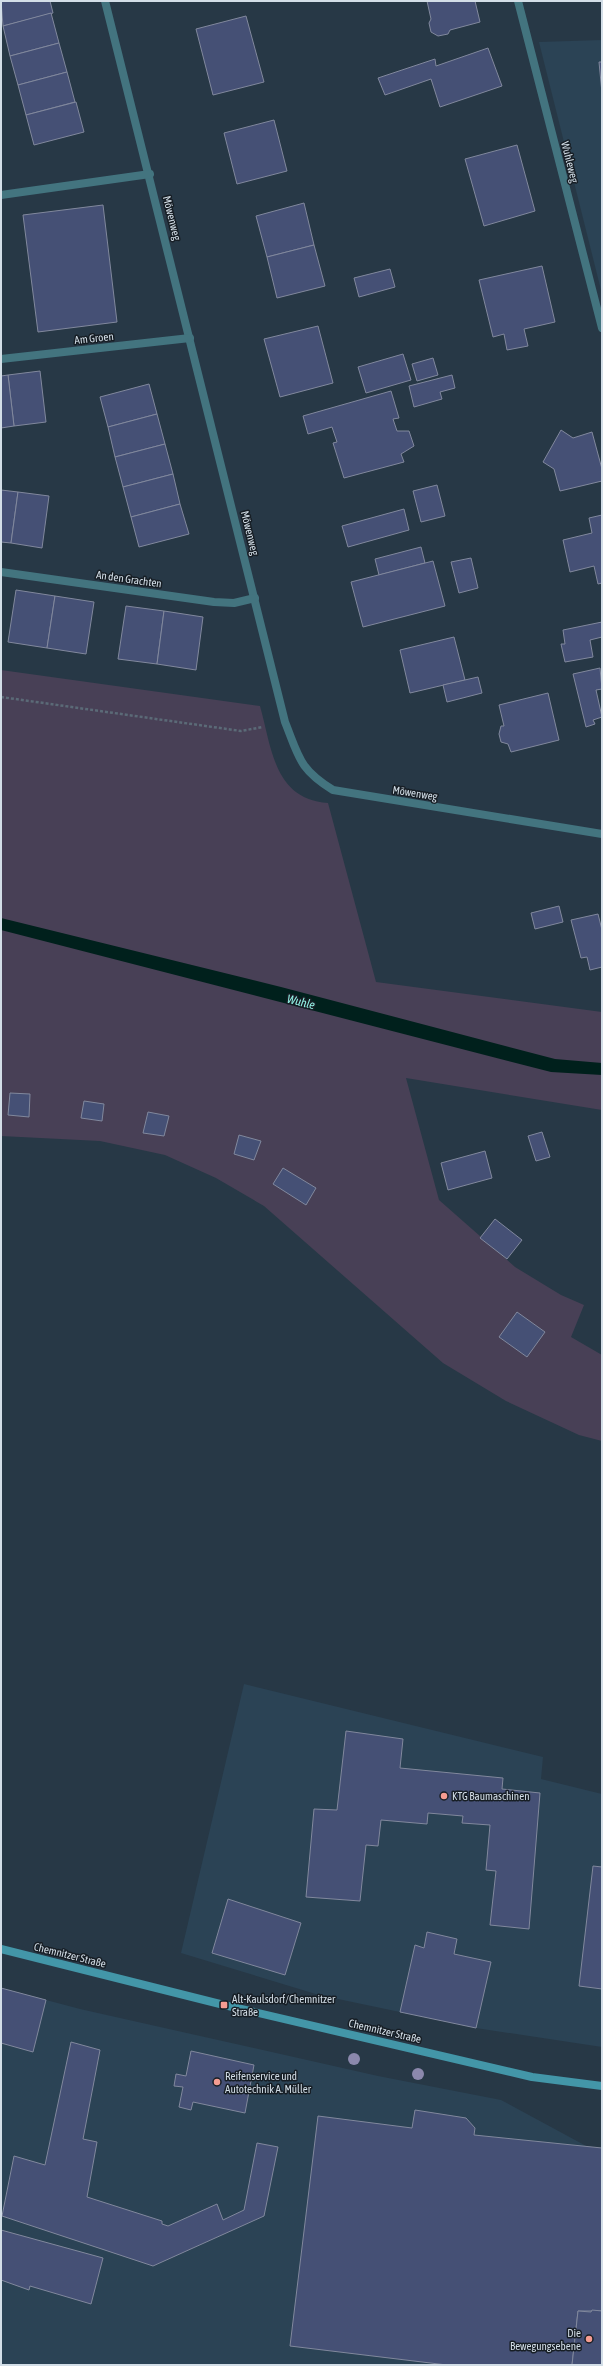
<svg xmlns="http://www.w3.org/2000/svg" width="603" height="2366" font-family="'Asap Condensed',sans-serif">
<rect width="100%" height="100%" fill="#273846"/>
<g fill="#2b4355">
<polygon points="602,40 602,294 539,42"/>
<polygon points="244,1684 543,1757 541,1779 602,1794 602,2047 476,2028 319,1995 181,1953"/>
<polygon points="1,1988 80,2009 378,2076 501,2100 588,2147 602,2365 1,2365"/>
</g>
<path fill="#484056" d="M1,670L260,706C272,749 274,799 328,803L376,982L602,1012V1110L406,1078L439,1200L515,1267L561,1295L584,1305L571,1337L602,1355V1441L579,1435L506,1401L443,1363L264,1206L216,1178L165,1155L100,1141L1,1136Z"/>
<polygon fill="#00201c" points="1,918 281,987 555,1059 602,1063 602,1075 551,1072 1,930"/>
<g fill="#455075" stroke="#81889d">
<polygon points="1,1 50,1 53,13 3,26"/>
<polygon points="427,1 475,1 480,22 450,30 448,34 438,36 431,32 429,23 431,19"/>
<polygon points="51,13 59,43 10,56 3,26"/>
<polygon points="246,16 264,82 213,95 196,29"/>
<polygon points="59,43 67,72 18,85 10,56"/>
<polygon points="488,48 502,86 440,107 431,79 385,95 378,78 435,59 436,66"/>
<polygon points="599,62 602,62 602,93"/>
<polygon points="67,72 75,102 26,115 18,85"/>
<polygon points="76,102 84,132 34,145 26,115"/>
<polygon points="274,120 287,171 237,184 224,133"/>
<polygon points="517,145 535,211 484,226 465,159"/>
<polygon points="304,203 314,245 267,257 256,216"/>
<polygon points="103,205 117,322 38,332 23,215"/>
<polygon points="314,245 325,286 277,298 267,257"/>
<polygon points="542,266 555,322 524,329 528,346 507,350 504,334 493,337 479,280"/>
<polygon points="390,269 395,287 359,297 354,278"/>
<polygon points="318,326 333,383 280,397 264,339"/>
<polygon points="403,354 411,380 366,393 358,367"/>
<polygon points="433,358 438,375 417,381 412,364"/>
<polygon points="40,371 46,422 14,426 8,375"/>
<polygon points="8,375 14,426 1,428 1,376"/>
<polygon points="452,375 455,388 440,392 442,399 414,407 409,386"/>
<polygon points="149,384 157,414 108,427 100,397"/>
<polygon points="391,391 399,418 393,419 397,431 409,431 414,446 401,454 404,462 344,478 333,443 337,442 332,427 308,434 303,416"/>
<polygon points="157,414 165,444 115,457 108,427"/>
<polygon points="561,430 573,438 592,432 602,469 602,481 560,491 554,469 543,462"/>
<polygon points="165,444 173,474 123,487 115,457"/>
<polygon points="173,474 180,504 131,517 123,487"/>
<polygon points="437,485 445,516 421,522 413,491"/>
<polygon points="1,490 18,492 11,543 1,542"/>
<polygon points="18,492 49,496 42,548 11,543"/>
<polygon points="180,504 189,534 139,547 131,517"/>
<polygon points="404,509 409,530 348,547 342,526"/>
<polygon points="602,515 602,583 598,584 594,566 570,572 563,540 592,533 589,518"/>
<polygon points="421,547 425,563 379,575 375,559"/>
<polygon points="471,558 478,588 459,593 451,562"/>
<polygon points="433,561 445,606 363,627 351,582"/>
<polygon points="16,590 55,596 47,648 8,642"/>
<polygon points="55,596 94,602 86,654 47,648"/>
<polygon points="126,606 164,611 157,664 118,659"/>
<polygon points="164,611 203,617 196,670 157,664"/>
<polygon points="602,622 602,637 590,640 593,657 565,662 561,644 565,644 563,630"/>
<polygon points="454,637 465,680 410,693 400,650"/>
<polygon points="600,668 602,689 596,690 602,717 593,720 595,724 586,727 573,674"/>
<polygon points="478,677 482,693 447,702 443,685"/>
<polygon points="548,693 559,740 511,752 508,744 501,742 499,734 501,726 504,726 499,705"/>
<polygon points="559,906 563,922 535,929 531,913"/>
<polygon points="598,914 602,930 602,967 590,970 587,957 581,958 571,920"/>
<polygon points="10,1093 30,1094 29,1117 8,1115"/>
<polygon points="84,1101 104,1104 102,1121 81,1118"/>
<polygon points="148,1112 169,1116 164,1136 143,1133"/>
<polygon points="542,1132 550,1157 536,1161 528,1136"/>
<polygon points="239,1135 261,1141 254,1160 234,1154"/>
<polygon points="485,1151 492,1178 448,1190 441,1163"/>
<polygon points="283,1168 316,1188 306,1205 273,1184"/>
<polygon points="495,1219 522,1240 507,1259 480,1238"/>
<polygon points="517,1312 545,1332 527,1357 499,1337"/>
<polygon points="346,1731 403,1739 400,1768 503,1778 502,1789 540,1793 529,1929 490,1925 496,1871 486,1870 490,1825 462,1823 463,1816 428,1813 427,1824 381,1820 378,1846 366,1845 360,1901 306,1897 314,1809 337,1810"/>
<polygon points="593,1866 602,1867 602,1989 579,1986"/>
<polygon points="228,1899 301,1923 285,1975 212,1953"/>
<polygon points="427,1932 457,1939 454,1954 491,1962 476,2028 400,2012 415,1945 424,1948"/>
<polygon points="1,1988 46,2000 33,2052 1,2043"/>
<polygon points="71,2042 100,2050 83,2139 97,2142 87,2197 162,2221 162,2224 168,2226 217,2204 223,2220 244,2210 257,2143 278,2147 264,2216 153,2266 2,2216 14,2156 45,2165"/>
<polygon points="191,2051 254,2065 245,2113 193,2102 191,2110 179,2107 183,2087 174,2086 176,2074 186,2076"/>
<polygon points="415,2110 466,2118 475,2128 474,2135 602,2148 602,2311 578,2311 572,2365 447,2365 290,2346 318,2116 412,2128"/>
<polygon points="1,2230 103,2258 91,2304 30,2286 29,2290 1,2280"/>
<polygon points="592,2310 602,2311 602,2365 572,2365 578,2311 591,2312"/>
</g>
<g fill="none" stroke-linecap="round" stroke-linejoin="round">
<polyline stroke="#5b6a77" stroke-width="2.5" stroke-dasharray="3 2" stroke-linecap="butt" points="1,697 241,731 263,727"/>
<polyline stroke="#43747f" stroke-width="8" points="518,1 602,328"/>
<g stroke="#43747f" stroke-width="8">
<path d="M105,1L285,722C299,757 299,769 333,790L602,834"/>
<polyline points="1,195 150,174"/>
<polyline points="1,359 190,338"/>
<polyline points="1,572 214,602 234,603 255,598"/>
</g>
<polyline stroke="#4396a8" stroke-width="8" points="1,1949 224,2005 532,2077 602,2086"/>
</g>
<g fill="#8b88ac">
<circle cx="354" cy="2059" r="6"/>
<circle cx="418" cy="2074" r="6"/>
</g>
<g fill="#f59c91" stroke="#171e25" stroke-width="1.5">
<circle cx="444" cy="1796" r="4"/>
<rect x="220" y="2001" width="8" height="8" rx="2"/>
<circle cx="217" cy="2082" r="4"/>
<circle cx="589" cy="2339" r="4"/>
</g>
<g text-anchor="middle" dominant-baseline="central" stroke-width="3" stroke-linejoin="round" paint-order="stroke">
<g font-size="11" fill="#d3dee7" stroke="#171e25">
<text transform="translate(570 162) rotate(76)">Wuhleweg</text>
<text transform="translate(172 218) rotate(76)">Möwenweg</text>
<text transform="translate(94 338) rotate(-6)">Am Groen</text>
<text transform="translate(250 533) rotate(76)">Möwenweg</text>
<text transform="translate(129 579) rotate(8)">An den Grachten</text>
<text transform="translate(415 793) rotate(9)">Möwenweg</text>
<text transform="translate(70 1955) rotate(14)">Chemnitzer Straße</text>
<text transform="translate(385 2031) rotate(13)">Chemnitzer Straße</text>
</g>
<g font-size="11" fill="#d3dee7" stroke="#171e25" text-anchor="start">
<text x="452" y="1796">KTG Baumaschinen</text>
<text x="232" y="1999">Alt-Kaulsdorf/Chemnitzer<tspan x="232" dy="13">Straße</tspan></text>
<text x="225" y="2076">Reifenservice und<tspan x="225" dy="13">Autotechnik A. Müller</tspan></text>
<text x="581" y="2333" text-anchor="end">Die<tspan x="581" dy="13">Bewegungsebene</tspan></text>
</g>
<g font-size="12" font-style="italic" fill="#93f3e6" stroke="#171e25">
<text transform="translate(301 1002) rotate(14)">Wuhle</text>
</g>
</g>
<rect width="603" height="2366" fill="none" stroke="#d3dee7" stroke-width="4"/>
</svg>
